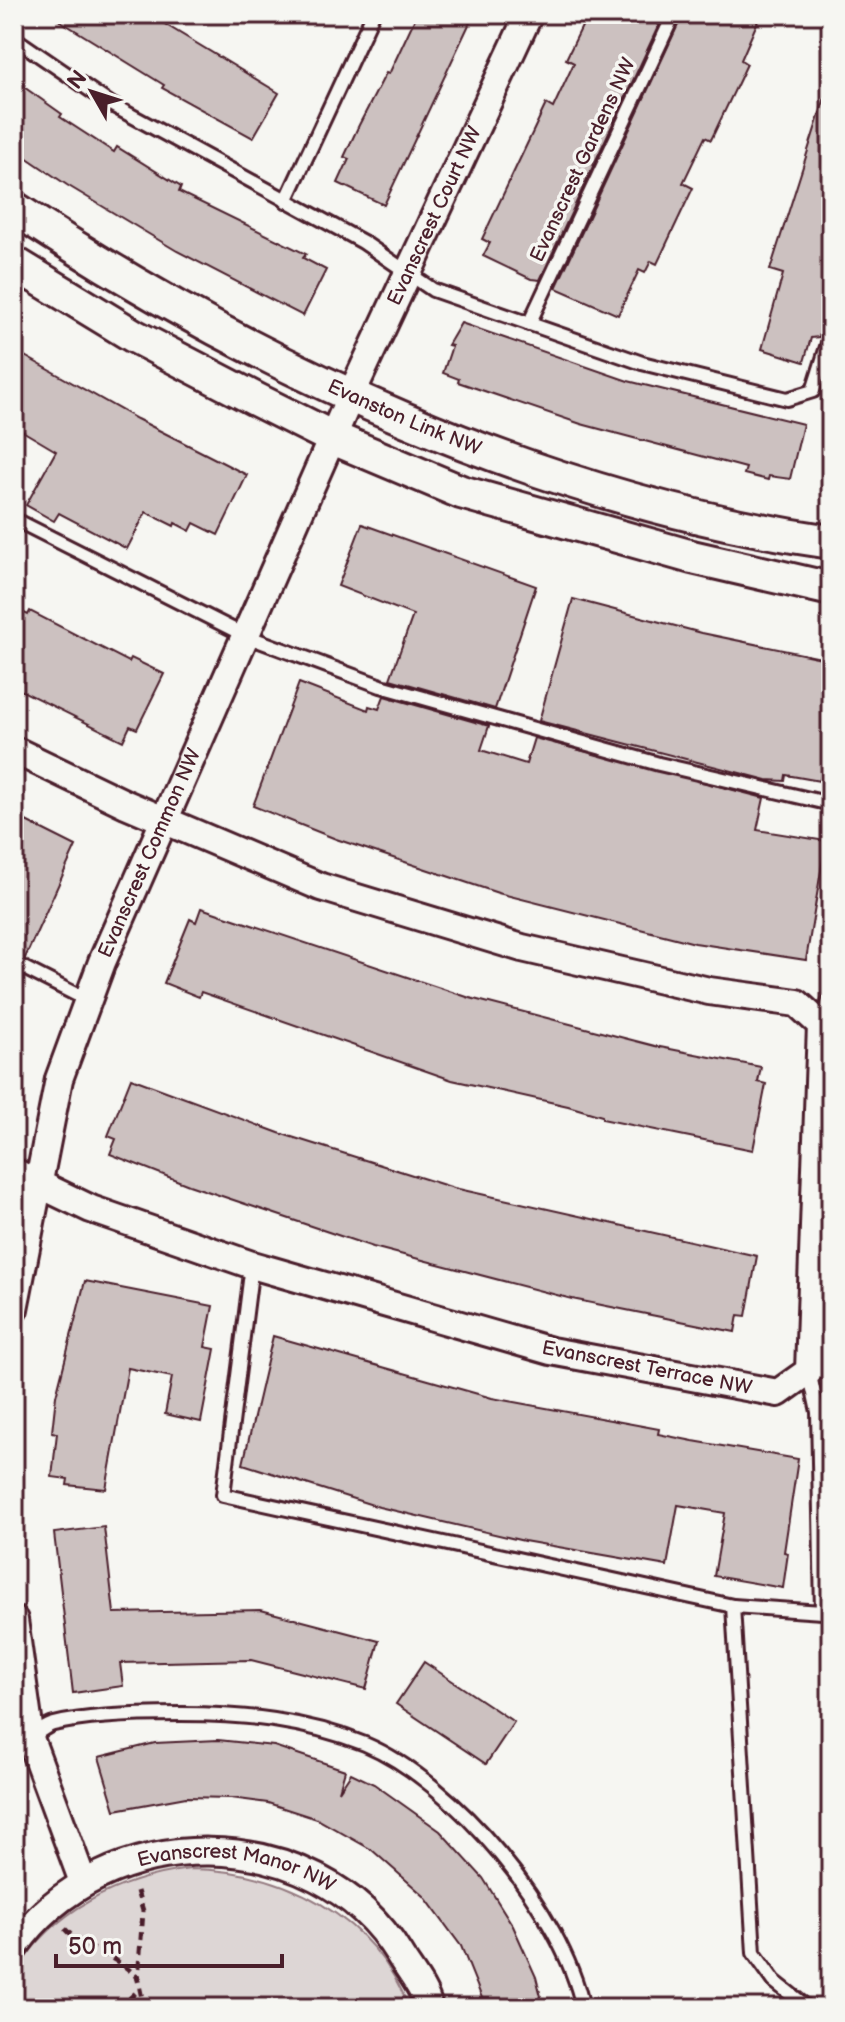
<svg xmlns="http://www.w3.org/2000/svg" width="845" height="2022" font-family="'Balsamiq Sans',sans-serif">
<rect width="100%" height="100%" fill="#f6f6f2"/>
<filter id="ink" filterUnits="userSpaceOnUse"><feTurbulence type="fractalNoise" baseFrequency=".0125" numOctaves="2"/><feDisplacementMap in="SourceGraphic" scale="16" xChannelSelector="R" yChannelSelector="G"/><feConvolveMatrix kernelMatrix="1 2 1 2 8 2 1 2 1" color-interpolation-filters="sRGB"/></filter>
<g filter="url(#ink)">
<path fill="#ddd6d5" stroke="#947a80" stroke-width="2" d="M190,1869C284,1870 374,1916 409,2008H14V1974C53,1910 118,1878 190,1869Z"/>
<g fill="#ccc1c0" stroke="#4a1f2b" stroke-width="2">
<polygon points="49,14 148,14 279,93 253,138 162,88 164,85"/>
<polygon points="417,14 474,14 384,205 338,183 349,159 344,157 359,125 386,73 389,74"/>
<polygon points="588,14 664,14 540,280 531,279 483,256 490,243 482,239 546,104 553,108 574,63 566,59"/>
<polygon points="683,14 761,14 741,60 747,64 711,140 705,137 683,183 693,188 683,209 657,264 651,261 645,273 639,270 618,315 556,288"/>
<polygon points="14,80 62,114 60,117 114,152 117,147 181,187 179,192 306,254 303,258 326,270 303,316 177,251 67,185 14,149"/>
<polygon points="826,94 831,95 831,297 819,337 811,338 804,362 762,349 783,274 770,270"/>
<polygon points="461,323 628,381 803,424 790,479 769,476 768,480 744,474 746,468 581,424 458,382 459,379 443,373 452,346 448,345"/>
<polygon points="14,350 137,419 247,475 218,535 194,523 190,531 175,523 174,526 146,512 127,549 59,513 54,521 26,505 56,451 14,426"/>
<polygon points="362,524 536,586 495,709 390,679 413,615 338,586"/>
<polygon points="573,599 702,633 831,660 831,723 820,781 786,775 785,781 767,780 539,721"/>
<polygon points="14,608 28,615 30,611 129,662 131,658 164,674 137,729 130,726 123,741 14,687"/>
<polygon points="299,683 368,710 369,706 379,709 384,696 489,726 481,750 526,764 534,738 764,798 757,830 826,841 806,960 695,943 498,893 336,839 253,806"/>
<polygon points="14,815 76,846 25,958 14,954"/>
<polygon points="201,908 470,998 655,1046 761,1067 758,1082 766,1084 753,1150 602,1119 602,1116 568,1106 452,1080 201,992 199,997 164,983 190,919 196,922"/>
<polygon points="131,1078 279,1133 454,1188 757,1256 746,1316 738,1315 735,1332 572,1299 373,1247 189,1185 110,1154 116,1139 108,1136"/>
<polygon points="85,1281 213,1306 205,1347 215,1349 201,1422 165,1414 172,1377 128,1368 106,1489 67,1485 68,1479 52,1477 57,1433 52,1432 56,1396"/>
<polygon points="273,1336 492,1398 659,1429 658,1434 693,1441 798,1459 784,1552 788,1553 783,1588 714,1576 725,1513 678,1505 667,1566 524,1541 379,1507 243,1464"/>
<polygon points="104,1527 114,1613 261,1610 379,1641 366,1689 251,1660 120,1663 123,1686 73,1693 54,1533"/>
<polygon points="424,1662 514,1722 486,1764 396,1704"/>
<polygon points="218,1740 274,1746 345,1770 339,1791 351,1773 374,1784 440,1831 483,1878 513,1926 536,1977 544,2008 486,2008 461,1946 424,1896 372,1850 317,1819 268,1803 231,1798 186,1797 115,1810 99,1757 155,1743"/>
</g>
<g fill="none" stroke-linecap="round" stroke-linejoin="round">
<g stroke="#4a1f2b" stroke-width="18">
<g id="service">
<polyline points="14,38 112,105 363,242 433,290 642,363 787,399 813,391 831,334"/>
<polyline points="286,201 373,14"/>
<polyline points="529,324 674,14"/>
<polyline points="14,519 246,636 381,686 659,764 831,804"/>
<polyline points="14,963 87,1000"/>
<polyline points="821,1025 831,995"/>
<polyline points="252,1265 223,1495 733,1606 822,1612 818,1412 809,1371"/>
<polyline points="733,1606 754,1953 774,1981 808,2008"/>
<path d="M14,1751C26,1744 41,1727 54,1724C90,1715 143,1714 181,1714C244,1714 305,1720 365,1744C455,1782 563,1912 583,2008"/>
</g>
</g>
<g stroke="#4a1f2b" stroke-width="32">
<g id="minor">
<polyline points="14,750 126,804 321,887 522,948 709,991 797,1003 821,1025 809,1371 778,1393 551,1351 252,1265 91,1209 14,1172"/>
<path id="s1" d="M14,1309L59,1079L102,962L351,395L529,14"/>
<polyline points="14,1620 31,1741 83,1882"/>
<path id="s2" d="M14,1948C103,1818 317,1819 399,1954C409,1971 425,1989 429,2008"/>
</g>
</g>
<g stroke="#4a1f2b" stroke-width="38">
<g id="tertiary">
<path id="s3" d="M14,208C254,367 544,501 831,542"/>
<polyline points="14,263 134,336 257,400 333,438 461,492 692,557 831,589"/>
</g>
</g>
<g stroke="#4a1f2b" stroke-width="5" stroke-dasharray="8 6" stroke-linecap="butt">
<polyline points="137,1891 143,1911 138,1980 144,2008"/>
<path d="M65,1929C86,1952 118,1954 138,1979"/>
<polyline points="119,2008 140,1989"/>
</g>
<use href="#service" stroke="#f6f6f2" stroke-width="12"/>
<use href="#minor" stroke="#f6f6f2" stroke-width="26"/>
<use href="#tertiary" stroke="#f6f6f2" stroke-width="32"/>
</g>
</g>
<g text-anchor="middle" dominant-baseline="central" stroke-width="7" stroke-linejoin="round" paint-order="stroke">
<g font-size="20" fill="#4a1f2b" stroke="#f6f6f2">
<text transform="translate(583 160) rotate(-65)">Evanscrest Gardens NW</text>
<text stroke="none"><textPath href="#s1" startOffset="1176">Evanscrest Court NW</textPath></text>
<text stroke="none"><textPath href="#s3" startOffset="444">Evanston Link NW</textPath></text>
<text stroke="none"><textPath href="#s1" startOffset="478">Evanscrest Common NW</textPath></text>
<text transform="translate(647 1368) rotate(11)">Evanscrest Terrace NW</text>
<text stroke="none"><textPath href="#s2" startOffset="256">Evanscrest Manor NW</textPath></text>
</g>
</g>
<rect width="845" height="2022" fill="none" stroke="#f6f6f2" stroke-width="48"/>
<rect x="24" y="24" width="797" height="1974" fill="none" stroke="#4a1f2b" stroke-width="3" filter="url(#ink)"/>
<g transform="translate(92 92) rotate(309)" stroke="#f6f6f2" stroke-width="6" paint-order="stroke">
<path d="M0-6L14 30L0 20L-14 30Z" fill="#4a1f2b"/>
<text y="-12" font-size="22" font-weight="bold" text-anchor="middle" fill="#4a1f2b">N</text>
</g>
<path d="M56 1954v12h226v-12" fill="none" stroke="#4a1f2b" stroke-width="4"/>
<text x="68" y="1954" font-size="24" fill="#4a1f2b" stroke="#f6f6f2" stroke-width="6" paint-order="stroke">50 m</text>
</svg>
